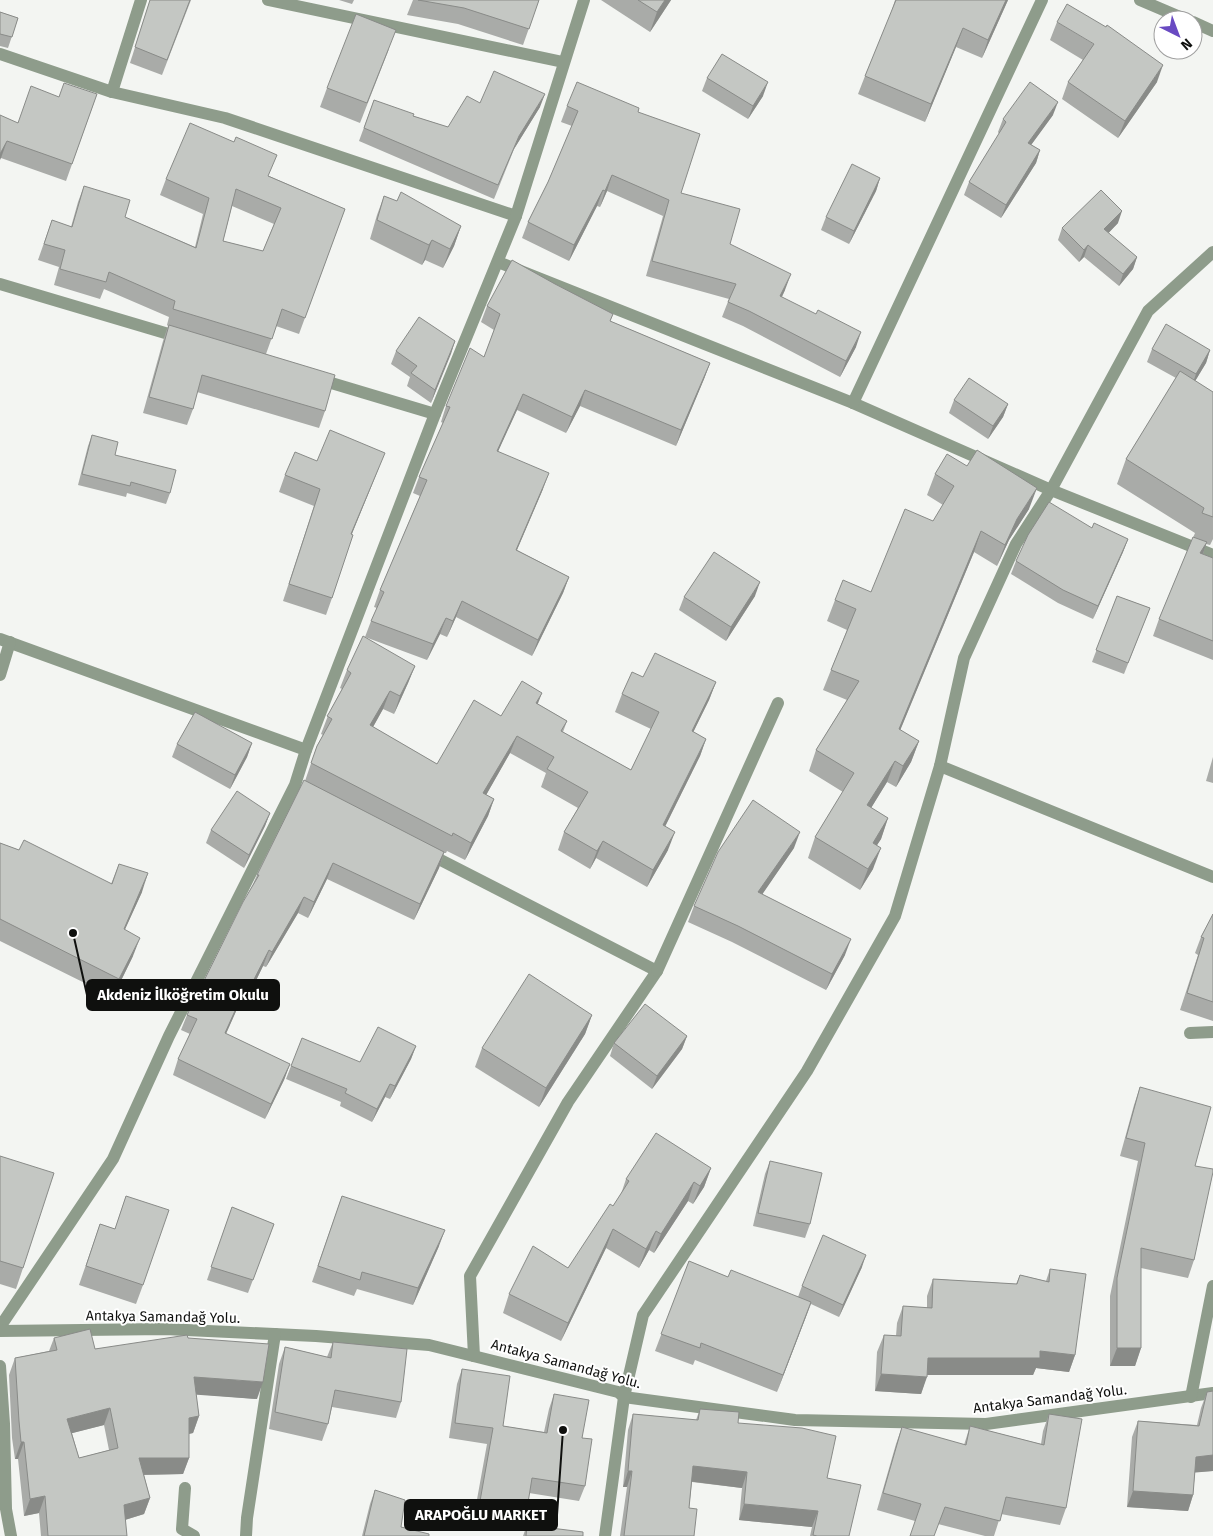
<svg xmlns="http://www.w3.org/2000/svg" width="1213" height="1536" font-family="'Fira Sans',sans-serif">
<rect width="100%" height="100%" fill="#f3f5f2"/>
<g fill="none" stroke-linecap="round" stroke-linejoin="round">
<g stroke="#8e9c8b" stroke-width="12">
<polyline points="268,0 563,62"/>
<polyline points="1140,0 1187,20"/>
<polyline points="1193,22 1213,31"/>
<polyline points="0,54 112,92 225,118 516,216"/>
<polyline points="112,92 141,0"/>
<polyline points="498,262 853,403 1051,490 1213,555"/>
<polyline points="0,284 182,338"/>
<polyline points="318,379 435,414"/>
<polyline points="853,403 1042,0"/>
<polyline points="0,639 306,750"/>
<polyline points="0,675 10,642"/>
<polyline points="940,766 1213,877"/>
<polyline points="427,853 657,971 568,1102 470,1276 474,1356"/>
<polyline points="657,971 778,703"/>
<polyline points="1190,1033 1213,1032"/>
<polyline points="0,1327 113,1159 169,1036 295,785 306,750 435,414 516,216 584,0"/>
<polyline points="0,1331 165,1329 316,1336 429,1345 618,1392 624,1397 795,1420 986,1424 1213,1393"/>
<polyline points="0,1366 4,1424 6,1509 11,1536"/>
<polyline points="1191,1397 1213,1286"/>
<polyline points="185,1488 182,1529 194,1536"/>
<polyline points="246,1536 247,1518 275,1334"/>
<polyline points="605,1536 624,1397 643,1315 807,1071 895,916 940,766 964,658 1016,544 1051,490 1148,311 1213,252"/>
</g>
</g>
<g fill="#a9aba8" fill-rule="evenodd">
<polygon points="150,0 191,0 162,75 130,63"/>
<polygon points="339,0 354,0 352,4"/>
<polygon points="413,0 539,0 523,45 458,24 407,15"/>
<polygon points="601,0 671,0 650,32"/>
<polygon points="895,0 1008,0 982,58 956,47 925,122 858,94 865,76 890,16"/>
<polygon points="0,12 18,18 8,48 0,46"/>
<polygon points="1057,22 1157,82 1118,138 1062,99 1068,82 1083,60 1050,40"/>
<polygon points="389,49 360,123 320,107 327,88"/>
<polygon points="707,78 763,96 748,119 702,91"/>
<polygon points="97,94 66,181 1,158 0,115 17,123 59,97"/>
<polygon points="374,100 413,116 448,127 480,103 540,107 514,149 494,199 359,141"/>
<polygon points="567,106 638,112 681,193 730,244 785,290 782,297 856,347 840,377 743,326 722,317 729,299 646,276 663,216 607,191 600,207 597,206 569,261 522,238 528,222 548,182 572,126 561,122"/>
<polygon points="1053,115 1031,145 1040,150 1036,163 1001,218 964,195 969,182 999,134 998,132 1003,119"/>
<path d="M269,176L345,209L299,334L276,326L266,354L325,411L319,428L197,392L193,409L187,425L143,413L163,341L168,326L167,325L169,317L104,289L100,299L54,285L59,267L38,260L52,220L71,227L78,202L84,186L125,217L195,247L203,214L160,195L166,179ZM232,206L274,224L263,251L223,241Z"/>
<polygon points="880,178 876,191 849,244 821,230 826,217"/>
<polygon points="384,196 461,226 454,246 443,268 425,260 422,265 370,239 377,215"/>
<polygon points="1118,223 1108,233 1137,257 1133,269 1119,286 1084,257 1079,262 1058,240 1062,228"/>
<polygon points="555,284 613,314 610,321 710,363 704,379 676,446 580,406 566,433 517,410 498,451 543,489 517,550 569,577 563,593 532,656 456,617 447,637 440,634 427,660 365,637 371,621 377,608 374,607 380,590 420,496 413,493 419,477 443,423 441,422 446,406 484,357 494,330 481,322 487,306"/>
<polygon points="455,341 431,403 407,386 410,377 391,364 396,351"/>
<polygon points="1152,349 1210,350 1206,363 1195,381 1213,392 1213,539 1210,545 1206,544 1203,554 1213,558 1213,660 1153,636 1159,619 1195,533 1117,484 1126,459 1176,378 1147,362"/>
<polygon points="954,400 1008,404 1003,417 988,439 949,413"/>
<polygon points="92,435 115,455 170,493 166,504 127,493 126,497 78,485 88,446"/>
<polygon points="317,461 378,470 351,535 332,598 326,615 283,601 314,506 279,492 285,475"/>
<polygon points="935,474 1029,509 1009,540 997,566 974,552 900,730 919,741 911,762 896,787 887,782 871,808 888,818 881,839 876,846 873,869 860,890 808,858 815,837 843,792 809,771 816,750 847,700 823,690 847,630 827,621 835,600 871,592 933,521 943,505 927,495"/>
<polygon points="1092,528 1128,539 1123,552 1093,619 1058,603 1011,574 1016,561"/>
<polygon points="755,596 726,641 679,610 684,597"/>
<polygon points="1117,596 1150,608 1124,674 1092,662"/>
<polygon points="415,666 408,683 394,714 383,709 373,727 437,764 501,716 538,704 567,721 563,732 631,770 651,729 615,712 622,694 643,677 716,682 709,700 693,732 706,739 700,756 665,826 668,850 647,887 596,858 590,869 558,850 564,832 578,808 541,787 546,773 510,753 486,795 494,799 488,816 465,860 447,851 446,853 444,853 439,868 414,920 327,879 308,918 298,913 266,967 263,966 241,1011 237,1009 226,1034 290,1064 284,1080 265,1119 173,1075 178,1059 190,1034 181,1030 187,1015 253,884 257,875 305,781 317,746 323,735 321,734 329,713 342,689 340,688 347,670"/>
<polygon points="252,743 247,757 230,789 172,757 177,744"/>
<polygon points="1213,757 1213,783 1206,781"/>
<polygon points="270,813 265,826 244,868 206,843 211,830"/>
<polygon points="0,843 111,884 119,864 142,892 125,929 133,956 113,997 0,941"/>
<polygon points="794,848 762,894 845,955 826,990 732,942 688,922 694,906"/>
<polygon points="1213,914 1213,1021 1180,1010 1198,955 1195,953 1201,937"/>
<polygon points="592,1015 585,1034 539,1107 475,1067 482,1048"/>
<polygon points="687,1036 682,1049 652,1089 610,1056 614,1043"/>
<polygon points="416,1046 411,1059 390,1099 385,1097 372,1122 340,1106 341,1102 286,1079 291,1066 360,1062"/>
<polygon points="1140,1087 1195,1166 1194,1260 1188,1278 1141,1268 1141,1348 1135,1366 1110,1366 1110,1296 1138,1161 1120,1156 1134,1105"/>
<polygon points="0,1156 23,1268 16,1289 0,1284"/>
<polygon points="770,1161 810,1224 805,1238 753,1226 765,1174"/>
<polygon points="711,1168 704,1187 693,1204 688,1201 654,1253 649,1250 639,1268 606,1248 561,1341 503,1313 509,1294 568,1268 613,1206 621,1194 626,1179"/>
<polygon points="126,1196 143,1285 136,1304 79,1285 100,1224 115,1229"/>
<polygon points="342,1196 439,1246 413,1305 357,1289 354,1296 312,1282"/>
<polygon points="232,1207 274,1224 248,1293 207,1280"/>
<polygon points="689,1261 728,1277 798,1297 802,1286 862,1267 839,1317 811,1304 777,1392 695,1360 693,1365 655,1351"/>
<polygon points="1050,1269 1075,1355 1069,1372 1036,1368 1033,1375 927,1375 921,1394 875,1391 877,1352 884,1335 896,1336 897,1323 903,1306 927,1308 927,1296 933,1279 1016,1284 1020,1275 1046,1281"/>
<path d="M54,1338L95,1349L188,1338L257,1399L196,1394L199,1416L193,1433L189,1434V1458L183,1474L144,1475L150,1498L144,1514L125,1520L127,1536H41L39,1513L24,1516L18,1459H15L12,1438L9,1375L15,1358L49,1351ZM104,1425L109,1450L79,1458L72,1433Z"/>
<polygon points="333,1342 401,1402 396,1418 332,1407 328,1424 322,1441 269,1429 279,1364 285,1347 327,1357"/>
<polygon points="462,1369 503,1426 544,1432 549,1409 554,1394 582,1438 585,1486 579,1501 529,1493 527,1509 521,1524 474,1516 487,1444 449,1438 457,1384"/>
<polygon points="1213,1391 1213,1471 1195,1472 1193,1495 1188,1511 1127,1507 1132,1437 1138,1421 1197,1425 1201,1408 1207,1392"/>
<polygon points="700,1409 738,1423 827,1478 849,1536 810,1536 812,1527 739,1520 742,1488 692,1482 689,1508 694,1536 620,1536 627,1487 623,1487 628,1430 633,1414 696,1420"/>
<polygon points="1049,1414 1066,1508 1060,1525 1001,1514 994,1536 985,1536 938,1524 915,1521 877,1510 896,1444 902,1427 964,1445 970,1426 1041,1444 1043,1431"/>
<polygon points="375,1490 401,1527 429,1536 362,1536 370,1504"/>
<polygon points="527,1525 583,1536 523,1536"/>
</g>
<g fill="#898b88">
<polygon points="665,0 671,0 650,32 657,12"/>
<polygon points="1006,0 1008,0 982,58 988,40"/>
<polygon points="963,28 956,47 925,122 931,104"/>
<polygon points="1163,65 1157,82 1118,138 1125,121"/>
<polygon points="768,82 763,96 748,119 753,106"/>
<polygon points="545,94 540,107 514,149 494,199 519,136"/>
<polygon points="1058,102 1053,115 1023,156 1028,143"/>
<polygon points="7,141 1,158 0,160 0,154"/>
<polygon points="1040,150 1036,163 1001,218 1006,205"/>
<polygon points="612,175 607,191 600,207 605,191"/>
<polygon points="880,178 876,191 849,244 854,231"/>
<polygon points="603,190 597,206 569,261 574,245"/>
<polygon points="1122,211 1118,223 1100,242 1104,229"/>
<polygon points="461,226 454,246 443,268 450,249"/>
<polygon points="432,240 425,260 422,265 429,245"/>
<polygon points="1088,245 1084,257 1079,262 1084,250"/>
<polygon points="1137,257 1133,269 1119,286 1123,274"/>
<polygon points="791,274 785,290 774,312 780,296"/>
<polygon points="861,332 856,347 840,377 846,361"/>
<polygon points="455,341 451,354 431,403 435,390"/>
<polygon points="1210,350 1206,363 1191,388 1196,374"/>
<polygon points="710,363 704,379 676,446 681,430"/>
<polygon points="585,390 580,406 566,433 572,417"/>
<polygon points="523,394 517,410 491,467 497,451"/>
<polygon points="1008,404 1003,417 988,439 993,426"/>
<polygon points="385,453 378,470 345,551 351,534"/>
<polygon points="549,473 543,489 510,566 516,550"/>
<polygon points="1037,488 1029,509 1009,540 997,566 1005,545 1017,519"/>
<polygon points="981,531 974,552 892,750 899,729"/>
<polygon points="1128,539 1123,552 1093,619 1098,606"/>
<polygon points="1207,542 1201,559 1200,553"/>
<polygon points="569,577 563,593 532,656 538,640"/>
<polygon points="760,582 755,596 726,641 731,627"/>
<polygon points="462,601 456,617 447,637 453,621"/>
<polygon points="446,618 440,634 427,660 433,644"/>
<polygon points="415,666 408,683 394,714 400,696"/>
<polygon points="716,682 709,700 685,749 692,731"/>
<polygon points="390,691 383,709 364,743 370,725"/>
<polygon points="542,693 535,711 536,703"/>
<polygon points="517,736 510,753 477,811 483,793"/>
<polygon points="706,739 700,756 657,843 663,825"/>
<polygon points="919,741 911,762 896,787 903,766"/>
<polygon points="252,743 247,757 230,789 235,775"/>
<polygon points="895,761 887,782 860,826 867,805"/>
<polygon points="494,799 488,816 465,860 471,843"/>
<polygon points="270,813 265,826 244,868 249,855"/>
<polygon points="888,818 881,839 865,864 873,843"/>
<polygon points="675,832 668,850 647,887 653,870"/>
<polygon points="800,832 794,848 753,908 758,892"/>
<polygon points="603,841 596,858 590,869 597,851"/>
<polygon points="881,848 873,869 860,890 868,869"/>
<polygon points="444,852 439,868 414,920 420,904"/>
<polygon points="333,863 327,879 308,918 314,902"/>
<polygon points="148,873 142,892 117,947 124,929"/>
<polygon points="304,897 298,913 266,967 272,952"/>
<polygon points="140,938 133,956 113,997 119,979"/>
<polygon points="851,939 845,955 826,990 832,974"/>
<polygon points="269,950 263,966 241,1011 246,995"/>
<polygon points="243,993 237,1009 219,1049 225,1033"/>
<polygon points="592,1015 585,1034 539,1107 546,1088"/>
<polygon points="687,1036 682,1049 652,1089 657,1076"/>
<polygon points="416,1046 411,1059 390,1099 395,1086"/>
<polygon points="290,1064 284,1080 265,1119 271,1104"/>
<polygon points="390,1084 385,1097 372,1122 377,1109"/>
<polygon points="711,1168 704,1187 693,1204 700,1186"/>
<polygon points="694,1182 688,1201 654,1253 661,1234"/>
<polygon points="613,1229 606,1248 561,1341 568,1323"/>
<polygon points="445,1230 439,1246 413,1305 418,1288"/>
<polygon points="656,1231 649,1250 639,1268 646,1249"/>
<polygon points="866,1255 862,1267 839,1317 843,1305"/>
<polygon points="811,1302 805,1319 777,1392 783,1375"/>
<polygon points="1117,1348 1141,1348 1135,1366 1110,1366"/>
<polygon points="1040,1351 1075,1355 1069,1372 1036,1368 1033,1375 922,1375 928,1358"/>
<polygon points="881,1374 927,1377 921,1394 875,1391"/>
<polygon points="194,1377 263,1382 257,1399 187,1394"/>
<polygon points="110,1408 104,1425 61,1436 67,1419"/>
<polygon points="199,1416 193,1433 183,1435 189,1418"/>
<polygon points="21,1442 24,1442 18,1459 15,1459"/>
<polygon points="1213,1455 1213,1471 1190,1473 1196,1457"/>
<polygon points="139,1458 189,1458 183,1474 133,1475"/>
<polygon points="693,1466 747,1472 742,1488 687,1481"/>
<polygon points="628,1471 632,1471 627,1487 623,1487"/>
<polygon points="1133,1491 1193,1495 1188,1511 1127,1507"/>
<polygon points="45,1496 39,1513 24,1516 30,1499"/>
<polygon points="150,1498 144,1514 118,1522 124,1505"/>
<polygon points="744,1504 818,1511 812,1527 739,1520"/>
</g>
<g fill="#c4c7c3" stroke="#898b88" fill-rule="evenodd">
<polygon points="150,0 190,0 167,60 135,47"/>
<polygon points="418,0 539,0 529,29 464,8"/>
<polygon points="638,0 665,0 657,12"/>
<polygon points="896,0 1006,0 988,40 963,28 931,104 865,76"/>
<polygon points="1067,4 1106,27 1107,25 1163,65 1125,121 1068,82 1094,44 1057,22"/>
<polygon points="0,12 18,18 12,37 0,34"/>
<polygon points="356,14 396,30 367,103 327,88"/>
<polygon points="722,54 768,82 753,106 707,78"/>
<polygon points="494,71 545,94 519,136 498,185 364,128 374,100 414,114 413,116 448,127 467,96 480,103"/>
<polygon points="577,82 639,108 638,112 700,134 681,193 740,209 730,244 791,274 780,296 816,314 818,310 861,332 846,361 749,311 728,302 736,284 652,261 669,200 612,175 605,191 603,190 574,245 528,222 548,182 578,111 567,106"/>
<polygon points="1030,82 1058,102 1028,143 1040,150 1006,205 969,182 1006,122 1003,119"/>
<polygon points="64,83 97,94 72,164 7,141 0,154 0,115 18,123 31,86 59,97"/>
<path d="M190,123L234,142L236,137L277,155L268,176L345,209L305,318L282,309L272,339L173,309L175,301L109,272L106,282L60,269L65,250L44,244L52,220L72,227L84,186L130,200L125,217L196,248L209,198L166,179ZM236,189L281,208L263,251L223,241Z"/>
<polygon points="852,164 880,178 854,231 826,217"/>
<polygon points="1101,190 1122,211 1104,229 1137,257 1123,274 1088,245 1084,250 1062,228"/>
<polygon points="401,192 461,226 450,249 432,240 429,245 377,220 384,196 397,201"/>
<polygon points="512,260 555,284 613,314 610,321 710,363 681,430 585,390 572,417 523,394 497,451 549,473 516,550 569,577 538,640 462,601 453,621 446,618 433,644 371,621 384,592 380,590 427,480 419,477 450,407 446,406 470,348 484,357 500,314 487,306"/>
<polygon points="419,317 455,341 435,390 411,373 417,366 396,351"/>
<polygon points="1166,324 1210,350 1196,374 1152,349"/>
<polygon points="169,325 335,375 325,411 202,375 193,409 149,397"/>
<polygon points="1180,371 1213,392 1213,517 1202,513 1204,508 1126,459"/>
<polygon points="969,378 1008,404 993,426 954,400"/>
<polygon points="330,430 385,453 351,534 353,535 332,598 289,584 320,489 285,475 295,452 317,461"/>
<polygon points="92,435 118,442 115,455 176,470 170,493 131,482 130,486 82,474"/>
<polygon points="977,450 1037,488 1017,519 1005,545 981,531 899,729 919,741 903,766 895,761 867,805 888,818 873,843 881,848 868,869 815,837 854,773 816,750 859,681 831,670 856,609 835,600 843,580 871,592 905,509 933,521 954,486 935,474 947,454 967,466"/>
<polygon points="1049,502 1092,528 1094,523 1128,539 1098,606 1063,590 1016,561 1028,535"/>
<polygon points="1193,537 1207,542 1200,553 1213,558 1213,641 1159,619"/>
<polygon points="714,552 760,582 731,627 684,597"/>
<polygon points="1117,596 1150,608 1128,663 1096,650"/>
<polygon points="363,636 415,666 400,696 390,691 370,725 437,764 474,700 501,716 522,681 542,693 536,703 567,721 561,731 631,770 659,712 622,694 632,672 643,677 655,653 716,682 692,731 706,739 663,825 675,832 653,870 603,841 597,851 564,832 588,792 547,769 554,757 517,736 483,793 494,799 471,843 453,833 452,836 311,763 317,746 332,719 327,716 329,713 351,673 347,670"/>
<polygon points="195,712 252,743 235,775 177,744"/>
<polygon points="304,780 444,852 420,904 333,863 314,902 304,897 272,952 269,950 246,995 243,993 225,1033 290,1064 271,1104 178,1059 197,1019 187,1015 243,902 259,875 257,875"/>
<polygon points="237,791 270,813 249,855 211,830"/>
<polygon points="753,800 800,832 758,892 851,939 832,974 738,926 694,906 718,852"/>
<polygon points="24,840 112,884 119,864 148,873 124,929 140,938 119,979 0,919 0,843 19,850"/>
<polygon points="1213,914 1213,1002 1187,993 1204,938 1201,937"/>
<polygon points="529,974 592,1015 546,1088 482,1048"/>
<polygon points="645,1004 687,1036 657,1076 614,1043"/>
<polygon points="378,1027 416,1046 395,1086 390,1084 377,1109 345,1093 347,1089 291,1066 302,1038 360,1062"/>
<polygon points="1140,1087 1211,1107 1195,1166 1213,1169 1213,1172 1194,1260 1141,1248 1141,1348 1117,1348 1117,1278 1145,1143 1126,1138"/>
<polygon points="656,1133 711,1168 700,1186 694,1182 661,1234 656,1231 646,1249 613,1229 568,1323 509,1294 533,1246 568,1268 610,1204 613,1206 629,1181 626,1179"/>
<polygon points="0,1156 54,1173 23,1268 0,1261"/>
<polygon points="770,1161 822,1173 810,1224 758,1213"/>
<polygon points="126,1196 169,1210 143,1285 86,1266 100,1224 115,1229"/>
<polygon points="342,1196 445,1230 418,1288 362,1272 360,1280 318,1266"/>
<polygon points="232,1207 274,1224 253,1280 211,1267"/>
<polygon points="823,1235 866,1255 843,1305 802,1286"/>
<polygon points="689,1261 728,1277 731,1270 811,1302 783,1375 701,1343 700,1348 661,1334"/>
<polygon points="1050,1269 1086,1274 1075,1355 1040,1351 1040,1358 928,1358 927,1377 881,1374 884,1335 901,1336 903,1306 932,1308 933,1279 1017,1284 1020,1275 1049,1282"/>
<path d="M90,1329L95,1349L187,1335L188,1338L269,1344L263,1382L194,1377L199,1416L189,1418V1458H139L150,1498L124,1505L127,1536H48L45,1496L30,1499L24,1442H21L19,1421L15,1358L57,1350L54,1338ZM110,1408L118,1448L79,1458L67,1419Z"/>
<polygon points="333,1342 407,1349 401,1402 335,1390 328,1424 275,1412 285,1347 331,1358"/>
<polygon points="462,1369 510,1376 503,1426 547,1433 554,1394 589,1400 582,1438 592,1439 585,1486 532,1478 527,1509 480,1501 493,1428 455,1423"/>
<polygon points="1213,1391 1213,1455 1196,1457 1193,1495 1133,1491 1138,1421 1199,1426 1207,1392"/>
<polygon points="700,1409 739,1412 738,1423 802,1428 836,1436 827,1478 861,1485 849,1536 817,1536 813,1535 818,1511 744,1504 747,1472 693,1466 689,1508 697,1509 694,1536 624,1536 632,1471 628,1471 633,1414 698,1420"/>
<polygon points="1049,1414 1082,1419 1066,1508 1006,1497 1000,1521 945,1507 934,1536 910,1536 921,1504 883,1493 902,1427 966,1445 970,1426 1044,1445"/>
<polygon points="375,1490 405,1500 401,1527 429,1534 429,1536 364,1536"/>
<polygon points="527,1525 583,1532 583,1536 526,1536"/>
</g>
<g text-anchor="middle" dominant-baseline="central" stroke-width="4" stroke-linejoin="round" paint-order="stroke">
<g font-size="14" fill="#0f100e" stroke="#fff">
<text transform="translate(163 1317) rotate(1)">Antakya Samandağ Yolu.</text>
<text transform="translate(566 1364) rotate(15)">Antakya Samandağ Yolu.</text>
<text transform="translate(1050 1399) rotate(-7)">Antakya Samandağ Yolu.</text>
</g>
</g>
<path fill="none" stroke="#0f100e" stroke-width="2" d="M73 933L87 995M563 1430L557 1515"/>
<g fill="#0f100e" stroke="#fff" stroke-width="2">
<circle cx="73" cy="933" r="5"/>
<circle cx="563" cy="1430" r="5"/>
</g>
<g fill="#0f100e" stroke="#0f100e" stroke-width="2">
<rect x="87" y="980" width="192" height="30" rx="5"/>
<rect x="405" y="1500" width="152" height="30" rx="5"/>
</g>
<g font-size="15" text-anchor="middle" font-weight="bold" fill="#fff">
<text x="183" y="1000">Akdeniz İlköğretim Okulu</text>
<text x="481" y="1520">ARAPOĞLU MARKET</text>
</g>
<g transform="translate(1178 35) rotate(138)"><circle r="24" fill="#ffffff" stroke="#9f9f9f"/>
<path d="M0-4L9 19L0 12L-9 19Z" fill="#694ac2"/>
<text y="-8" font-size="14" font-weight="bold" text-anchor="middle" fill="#0f100e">N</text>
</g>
</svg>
